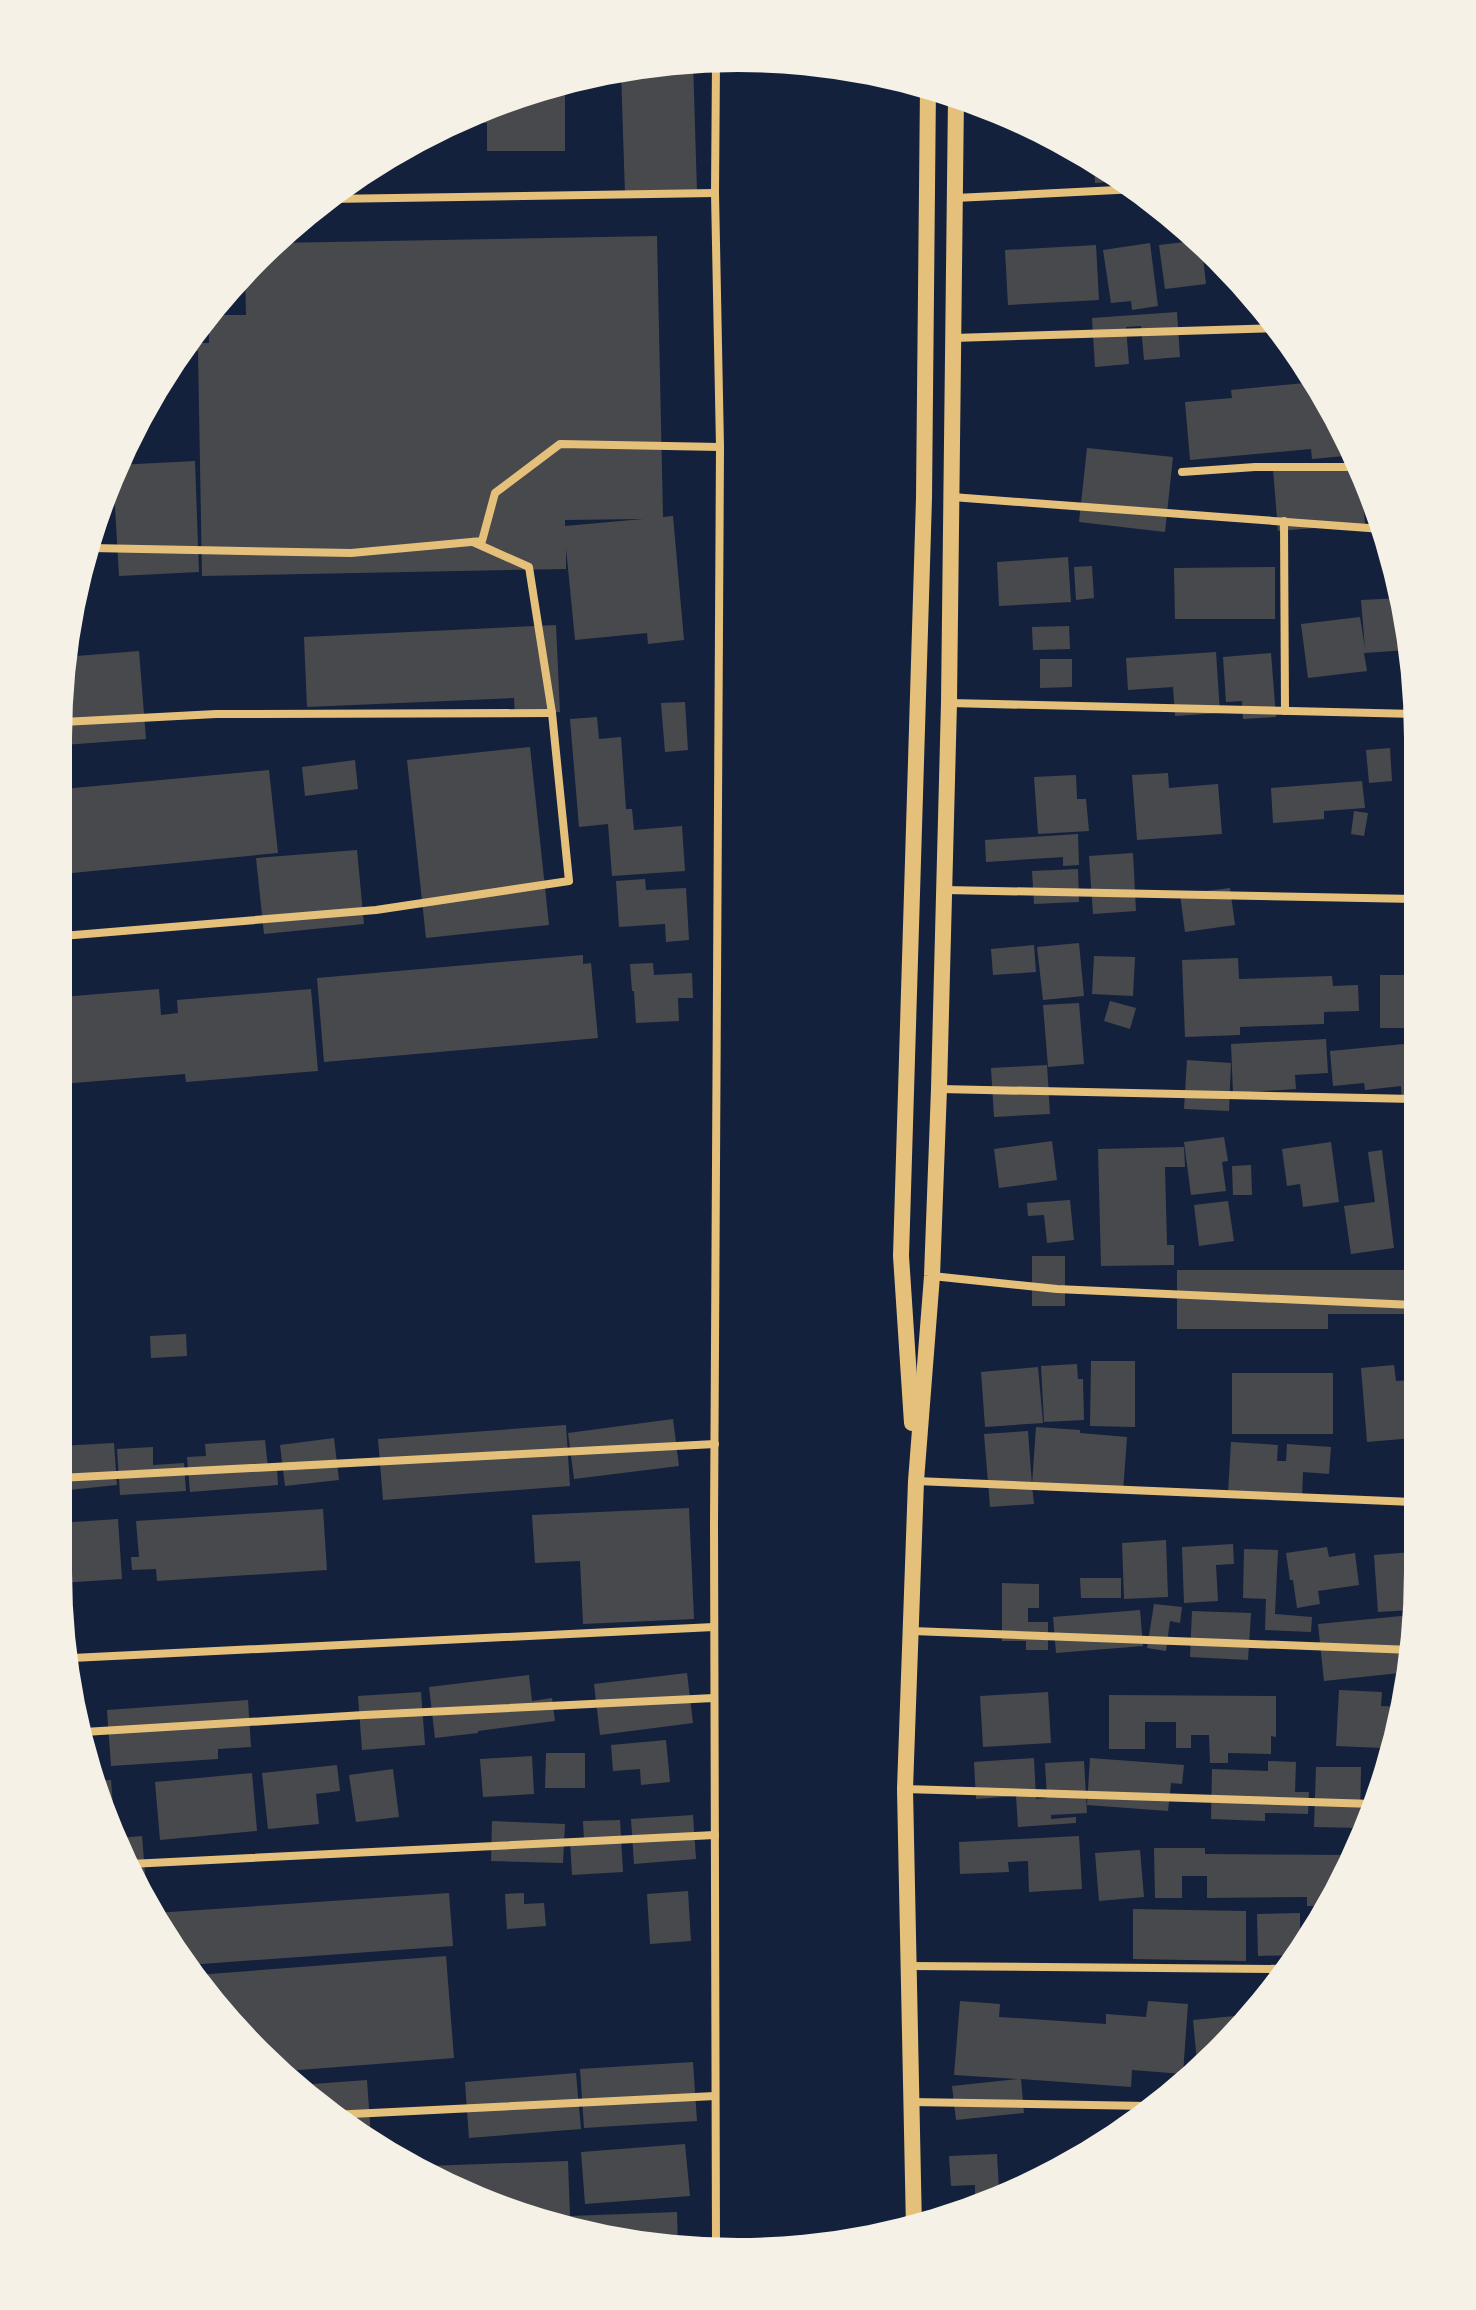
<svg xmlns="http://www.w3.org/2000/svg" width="1476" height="2310" font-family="Cabin,sans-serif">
<rect width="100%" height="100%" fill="#14213d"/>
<g fill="#48494c" fill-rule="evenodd">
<polygon points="693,62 697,192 625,194 621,71 650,64"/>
<polygon points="565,84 565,151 487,151 487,123 456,123 520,94"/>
<polygon points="1094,162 1124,181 1095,183"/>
<path d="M657,236L663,517L673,516L684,640L648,644L647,633L575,640L566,548V569L202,576L198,351L183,352L191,338V343H209V315H246L245,275L274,243ZM643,519L565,526V520Z"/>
<polygon points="1194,241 1202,248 1206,284 1165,289 1159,245"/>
<polygon points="1150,243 1158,306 1132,310 1131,301 1111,303 1103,250"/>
<polygon points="1096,245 1099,300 1008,305 1005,250"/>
<polygon points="1177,312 1180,357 1144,360 1141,326 1126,327 1129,364 1095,367 1092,318"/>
<polygon points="1305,383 1306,386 1315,385 1348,437 1355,455 1312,459 1311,449 1190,460 1185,402 1232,398 1231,390"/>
<polygon points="1087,448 1173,457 1165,532 1079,522"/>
<polygon points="195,461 199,572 119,576 113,472 117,465"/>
<polygon points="1357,463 1361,473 1365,524 1278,531 1273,469"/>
<polygon points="1068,557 1071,602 999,606 997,562"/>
<polygon points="1092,566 1094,598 1076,600 1074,567"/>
<polygon points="1275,567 1275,619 1175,619 1174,568"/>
<polygon points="1401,598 1409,650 1364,653 1367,671 1308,678 1301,624 1360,617 1365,648 1361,600"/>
<polygon points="556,625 560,712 515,715 514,698 307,707 304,637"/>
<polygon points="1069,626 1070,649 1033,650 1032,627"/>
<polygon points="139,651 146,739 63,745 64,657"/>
<polygon points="1216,652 1220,713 1175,716 1173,687 1128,690 1126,658"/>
<polygon points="1271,653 1276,717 1243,719 1242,701 1226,702 1223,657"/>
<polygon points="1040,659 1072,659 1072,687 1040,688"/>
<polygon points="685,702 688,750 665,752 661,703"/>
<polygon points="597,717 599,739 621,737 626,809 632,809 634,830 682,826 685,871 612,876 608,824 579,827 570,719"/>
<polygon points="530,747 549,925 426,938 407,760"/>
<polygon points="1390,748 1392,781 1369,783 1366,750"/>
<polygon points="355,760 358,789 305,796 302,767"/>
<polygon points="269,770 278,853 62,874 63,789"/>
<polygon points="1168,773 1169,788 1218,784 1222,834 1137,840 1132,775"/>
<polygon points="1076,775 1077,799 1086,799 1089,831 1038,834 1034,777"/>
<polygon points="1362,781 1365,808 1324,811 1324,819 1273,823 1271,788"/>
<polygon points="1354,811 1368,813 1364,836 1351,834"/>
<polygon points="1078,834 1079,865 1063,866 1063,857 986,862 985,840"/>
<polygon points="357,850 364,924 264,934 256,858"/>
<polygon points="1133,853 1136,911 1093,914 1089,856"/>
<polygon points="1078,869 1079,902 1034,904 1032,871"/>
<polygon points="645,879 646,890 686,888 689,940 666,942 665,924 619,927 616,881"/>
<polygon points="1230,888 1235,925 1185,932 1180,894"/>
<polygon points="1079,943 1084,996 1043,1000 1037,947"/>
<polygon points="1034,945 1036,972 993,975 991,949"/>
<polygon points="583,955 583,964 591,963 598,1038 324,1062 317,978"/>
<polygon points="1094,956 1135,957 1133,996 1092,994"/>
<polygon points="1238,958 1239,979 1332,976 1333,986 1358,985 1359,1011 1324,1012 1324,1024 1240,1027 1240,1035 1185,1037 1182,960"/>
<polygon points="653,963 654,975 692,973 693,998 678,998 679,1021 636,1023 634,991 632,991 630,964"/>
<rect x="1380" y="975" width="35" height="53"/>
<polygon points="159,989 161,1015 178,1013 177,1000 311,989 318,1071 186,1082 185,1074 61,1084 62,997"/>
<polygon points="1110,1001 1136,1008 1130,1029 1104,1021"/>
<polygon points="1079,1003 1084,1064 1048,1067 1043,1005"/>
<polygon points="1326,1039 1328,1073 1295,1075 1296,1089 1233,1093 1231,1044"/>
<polygon points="1415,1043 1415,1101 1402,1102 1401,1086 1365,1090 1364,1083 1333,1086 1330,1051"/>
<polygon points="1187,1060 1231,1063 1229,1111 1184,1109"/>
<polygon points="1047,1065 1050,1114 994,1117 991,1068"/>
<polygon points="1224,1137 1228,1161 1222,1162 1226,1191 1191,1195 1184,1142"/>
<polygon points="1052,1141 1057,1180 999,1188 994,1149"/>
<polygon points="1331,1142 1339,1202 1303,1207 1300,1184 1287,1186 1282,1149"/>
<polygon points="1184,1147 1185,1167 1165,1167 1167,1245 1174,1245 1174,1265 1101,1266 1098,1149"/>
<polygon points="1382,1150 1394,1248 1351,1254 1344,1206 1375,1202 1368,1152"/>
<polygon points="1251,1165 1252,1195 1233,1195 1232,1166"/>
<polygon points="1070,1200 1074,1240 1047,1243 1044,1215 1028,1216 1027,1203"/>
<polygon points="1228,1201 1234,1241 1199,1246 1194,1205"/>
<rect x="1032" y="1256" width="33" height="50"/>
<polygon points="1177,1270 1414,1270 1414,1314 1328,1314 1328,1329 1177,1329"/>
<polygon points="186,1334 187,1356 151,1358 150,1336"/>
<polygon points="1091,1361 1135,1361 1135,1427 1090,1426"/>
<polygon points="1077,1364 1078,1379 1083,1379 1084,1420 1044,1422 1041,1366"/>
<polygon points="1394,1365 1396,1381 1413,1380 1413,1438 1367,1442 1361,1368"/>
<polygon points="1038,1367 1043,1423 985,1427 981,1372"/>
<rect x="1232" y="1373" width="101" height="61"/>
<polygon points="673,1419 679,1466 574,1479 568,1433"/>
<polygon points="566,1425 570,1486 383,1500 378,1439"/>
<polygon points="1036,1427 1080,1430 1080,1433 1127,1437 1123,1492 1032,1485 1034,1504 990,1507 984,1434 1028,1431 1032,1485"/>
<polygon points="334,1438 339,1480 285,1486 280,1445"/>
<polygon points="265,1440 268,1468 277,1467 278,1485 190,1492 187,1457 206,1456 205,1444"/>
<polygon points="1231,1442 1278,1445 1277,1461 1286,1461 1287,1444 1331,1447 1329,1474 1303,1472 1302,1498 1228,1493"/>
<polygon points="114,1443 117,1485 59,1491 59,1446"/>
<polygon points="153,1447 153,1465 184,1463 186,1491 120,1495 117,1449"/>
<polygon points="689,1508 694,1619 583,1624 580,1561 535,1563 532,1515"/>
<polygon points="323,1509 327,1570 157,1581 156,1569 132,1570 131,1557 139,1557 136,1521"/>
<polygon points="118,1519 122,1579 60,1583 58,1523"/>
<polygon points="1166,1540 1168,1597 1124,1599 1122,1543"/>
<polygon points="1233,1544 1234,1564 1216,1565 1218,1601 1184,1603 1182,1547"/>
<polygon points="1327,1547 1329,1557 1355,1553 1359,1585 1318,1591 1320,1604 1297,1608 1293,1580 1290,1580 1286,1553"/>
<polygon points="1244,1549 1278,1550 1275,1614 1312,1617 1311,1632 1265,1630 1266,1599 1243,1598"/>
<polygon points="1413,1552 1412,1610 1378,1612 1374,1555"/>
<polygon points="1080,1578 1121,1578 1121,1598 1081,1598"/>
<polygon points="1002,1583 1039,1584 1039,1608 1028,1608 1028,1622 1048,1622 1048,1650 1026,1650 1026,1641 1002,1641"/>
<polygon points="1154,1604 1182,1607 1180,1623 1170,1621 1166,1651 1147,1648"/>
<polygon points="1140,1610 1143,1646 1056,1653 1053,1617"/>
<polygon points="1192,1611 1251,1613 1248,1660 1190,1657"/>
<polygon points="1412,1615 1412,1660 1409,1672 1324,1681 1318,1624"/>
<polygon points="687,1673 693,1723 600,1735 594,1684"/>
<polygon points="529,1675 532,1701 552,1698 555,1721 478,1731 478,1733 435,1738 429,1687"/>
<polygon points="1339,1690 1382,1692 1381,1706 1400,1707 1385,1762 1382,1762 1383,1748 1336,1746"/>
<polygon points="421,1692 425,1745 362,1750 358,1696"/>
<polygon points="1048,1692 1051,1743 983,1747 980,1696"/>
<polygon points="1109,1695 1276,1696 1276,1737 1271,1736 1271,1754 1228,1753 1228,1763 1210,1763 1209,1735 1191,1735 1191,1748 1176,1748 1176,1722 1145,1722 1145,1749 1109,1749"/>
<polygon points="248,1700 251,1747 218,1749 218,1759 111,1766 107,1710"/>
<polygon points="666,1740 670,1782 641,1785 640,1769 613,1771 611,1745"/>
<polygon points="546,1753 585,1753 585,1788 545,1788"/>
<polygon points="532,1756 534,1794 483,1797 480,1759"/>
<polygon points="1034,1758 1036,1799 1047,1798 1045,1763 1084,1761 1087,1813 1051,1815 1051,1819 1076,1817 1076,1823 1018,1827 1016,1796 976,1799 974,1762"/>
<polygon points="1090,1758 1184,1765 1182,1784 1171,1783 1168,1811 1087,1805"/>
<polygon points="1268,1761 1296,1762 1295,1792 1309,1792 1308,1814 1265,1813 1265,1821 1211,1819 1212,1769 1268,1771"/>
<polygon points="337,1765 340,1791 316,1794 319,1824 268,1829 262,1773"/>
<polygon points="1316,1767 1361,1767 1360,1828 1314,1827"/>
<polygon points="393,1769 399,1817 356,1822 349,1775"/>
<polygon points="1374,1772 1382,1772 1376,1795"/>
<polygon points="252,1773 257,1831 160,1840 155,1782"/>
<polygon points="111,1780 115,1833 94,1790 92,1781"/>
<polygon points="693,1815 696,1859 634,1864 631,1819"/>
<polygon points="620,1820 623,1872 572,1875 570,1841 584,1840 583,1821"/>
<polygon points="492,1821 565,1824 563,1863 491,1861"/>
<polygon points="142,1836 146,1886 142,1887 117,1838"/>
<polygon points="1079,1836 1082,1889 1029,1892 1028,1861 1008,1862 1009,1872 960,1874 959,1842"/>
<polygon points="1154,1848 1205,1848 1205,1854 1353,1855 1323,1906 1307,1906 1307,1897 1207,1898 1207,1876 1182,1876 1182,1898 1155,1898"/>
<polygon points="1140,1850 1144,1897 1099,1901 1095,1853"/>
<polygon points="688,1891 691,1941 650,1944 647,1894"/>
<polygon points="449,1893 453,1946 187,1965 173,1950 155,1913"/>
<polygon points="524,1893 524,1904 544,1903 546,1926 507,1929 505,1894"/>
<polygon points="1133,1909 1246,1911 1246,1961 1133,1959"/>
<polygon points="1300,1913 1300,1946 1295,1955 1258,1956 1257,1914"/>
<polygon points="446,1956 454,2058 286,2071 196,1975"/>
<polygon points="960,2001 1000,2004 999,2017 1106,2024 1106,2014 1146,2017 1148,2001 1188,2004 1183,2074 1132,2070 1131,2087 1021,2079 1024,2113 956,2120 952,2086 1018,2079 954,2075"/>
<polygon points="1235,2016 1235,2025 1197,2062 1193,2020"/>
<polygon points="693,2062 697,2121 584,2128 580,2069"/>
<polygon points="576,2073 581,2129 469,2138 465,2082"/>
<polygon points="367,2080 371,2137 324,2112 299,2085"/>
<polygon points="685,2144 690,2196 585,2204 581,2152"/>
<polygon points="997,2154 999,2190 975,2201 975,2185 951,2186 949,2156"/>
<polygon points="568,2161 570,2216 677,2212 678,2247 519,2216 427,2166"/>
</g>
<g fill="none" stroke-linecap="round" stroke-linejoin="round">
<g stroke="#e5c07b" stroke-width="8">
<polyline points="955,198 1137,189"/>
<polyline points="328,199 715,193"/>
<polyline points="953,338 1280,328"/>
<polyline points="1182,472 1255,467 1359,467"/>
<polyline points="952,497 1382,529"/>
<polyline points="1284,521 1285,711"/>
<polyline points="91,548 351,553 482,541 495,493 560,444 720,447"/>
<polyline points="949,703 1416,714"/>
<polyline points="63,722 216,714 552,713"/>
<polyline points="944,890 1416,899"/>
<polyline points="62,936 376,910 569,881 552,713 529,567 473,542"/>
<polyline points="940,1089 1415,1099"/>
<polyline points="932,1276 1057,1289 1414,1305"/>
<polyline points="59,1478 715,1444"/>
<polyline points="916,1481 1413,1502"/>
<polyline points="912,1631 1412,1650"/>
<polyline points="72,1658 714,1627"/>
<polyline points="84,1732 364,1715 714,1698"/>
<polyline points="905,1789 1374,1804"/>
<polyline points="130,1864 715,1835"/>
<polyline points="910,1966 1287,1969"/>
<polyline points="911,2102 1149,2106"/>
<polyline points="331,2115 715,2096"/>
<polyline points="716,2248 714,1524 720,447 715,193 716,62"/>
</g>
<g stroke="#e5c07b" stroke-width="16">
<polyline points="912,1423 901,1256 924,498 928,86"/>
<polyline points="914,2229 905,1789 916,1481 932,1276 939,1089 949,703 956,97"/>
</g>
</g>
<path d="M0 0H1476V2310H0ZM738 72H738A666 666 0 0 1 1404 738V1572A666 666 0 0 1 738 2238H738A666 666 0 0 1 72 1572V738A666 666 0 0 1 738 72Z" fill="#f6f1e7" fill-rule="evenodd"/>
</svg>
